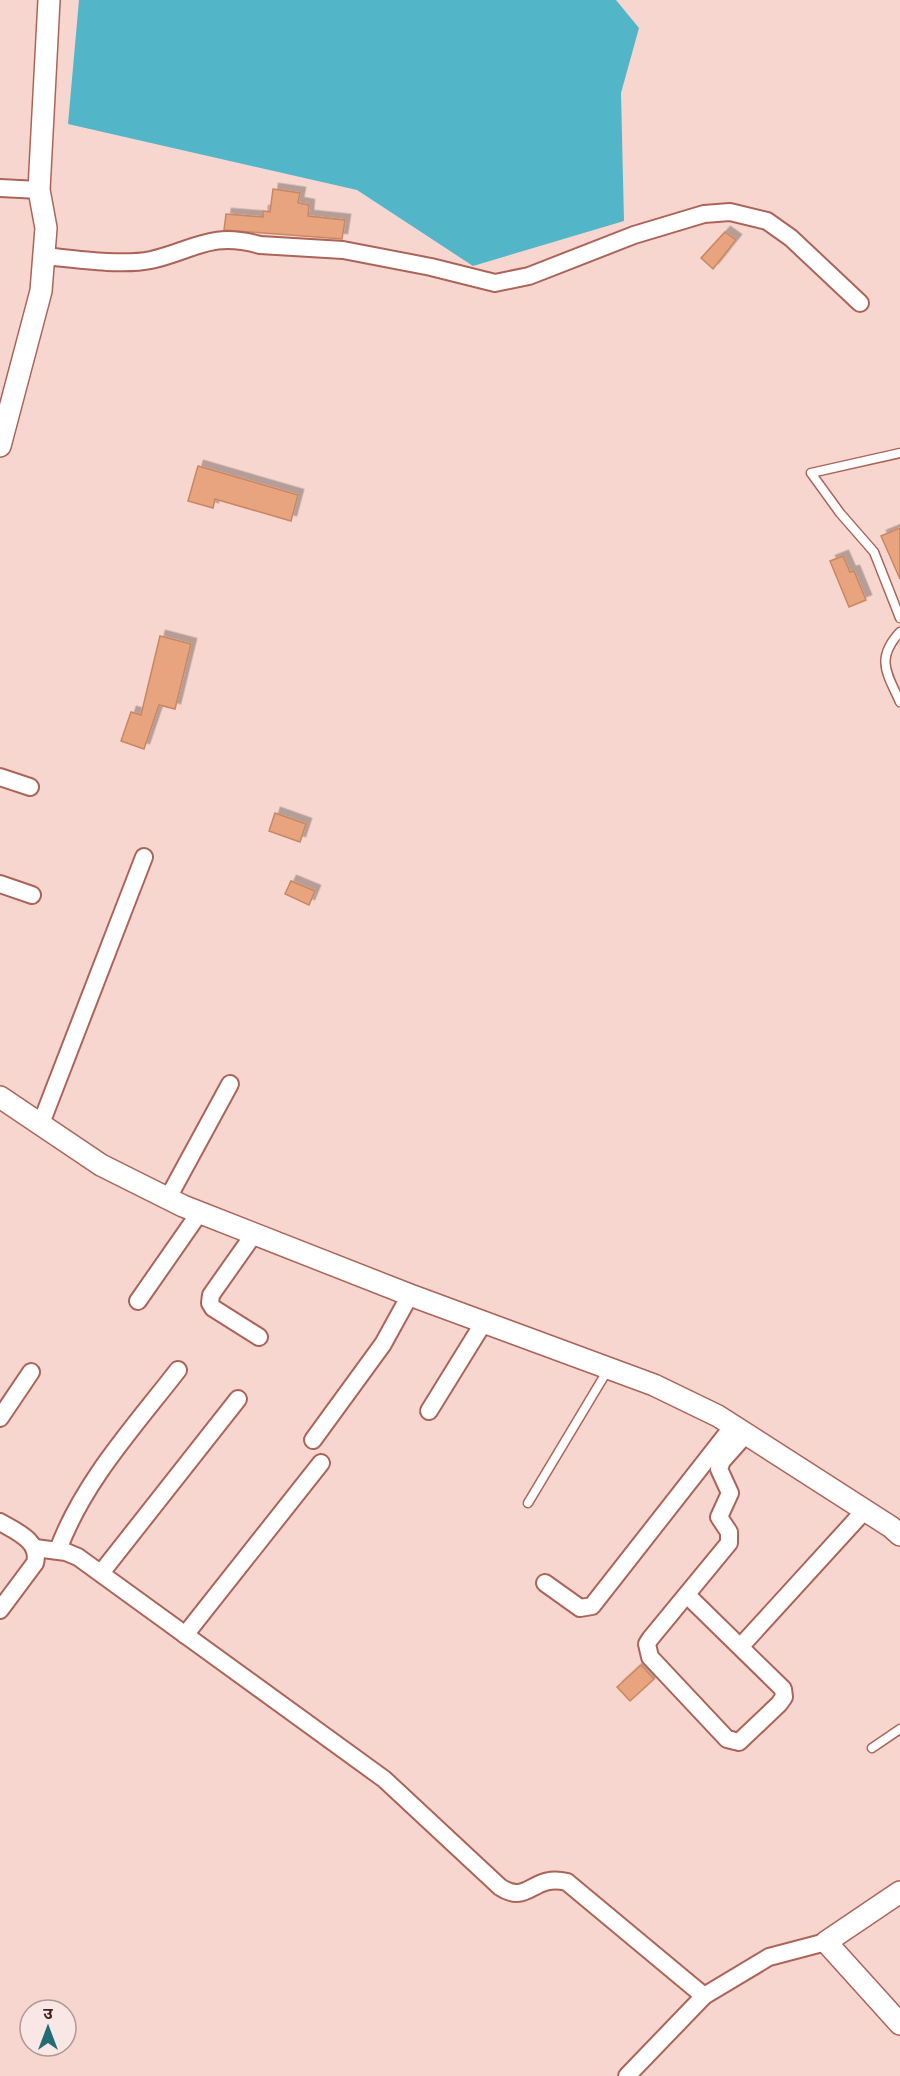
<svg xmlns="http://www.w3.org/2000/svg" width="900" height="2076" font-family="Helvetica,'Noto Sans Devanagari',sans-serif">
<defs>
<filter id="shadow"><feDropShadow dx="5.5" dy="-5.5" stdDeviation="0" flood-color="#0004"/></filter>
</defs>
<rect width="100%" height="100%" fill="#f7d6cf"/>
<polygon fill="#52b6c8" points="79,0 616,0 639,28 621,93 624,221 473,266 357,190 68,124"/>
<g fill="#e7a47e" stroke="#c88762" stroke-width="1.5" filter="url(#shadow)">
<polygon points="273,189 300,193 298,203 309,205 308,216 345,220 342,239 224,230 226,214 263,217 263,211 270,212"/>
<polygon points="725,232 736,240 713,269 701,258"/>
<polygon points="198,466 298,495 291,521 215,499 213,508 188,501"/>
<polygon points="900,528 900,579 881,536"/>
<polygon points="843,556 850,572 854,571 866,600 849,607 830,561"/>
<polygon points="160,636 191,644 175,709 159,705 144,749 121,741 131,712 141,715"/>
<polygon points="275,813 306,824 300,842 269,831"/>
<polygon points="291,881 315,891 309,905 285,894"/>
<polygon points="641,1665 654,1679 630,1701 617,1687"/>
</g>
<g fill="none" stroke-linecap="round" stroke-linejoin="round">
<g stroke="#ac6458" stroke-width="11">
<g id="service">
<polyline points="900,453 811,473 840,513 874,552 900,618"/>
<path d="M900,632C875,659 887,673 900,702"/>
<polyline points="528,1503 609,1368"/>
<polyline points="872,1748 900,1729"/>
</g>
</g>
<g stroke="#ac6458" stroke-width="20">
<g id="minor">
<polyline points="0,188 39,190"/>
<path d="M44,256C74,259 122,266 151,260C195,250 210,231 260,245L343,250L431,267L495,283L529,276L634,235L704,214L730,212L767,221L791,238L860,303"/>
<polyline points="0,777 30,787"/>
<polyline points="0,884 32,895"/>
<polyline points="40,1126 144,857"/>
<polyline points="168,1198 230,1084"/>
<polyline points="254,1234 211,1295 210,1303 213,1308 259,1337"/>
<polyline points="138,1301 200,1212"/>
<polyline points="429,1411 484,1322"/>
<polyline points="0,1418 31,1372"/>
<polyline points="313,1440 383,1344 410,1295"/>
<path d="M0,1522C15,1531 41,1541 35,1563L0,1610"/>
<path d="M35,1548L66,1552L78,1557L384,1779L500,1887C529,1906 532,1873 567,1882L704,1996"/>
<path d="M58,1550C83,1482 134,1427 178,1370"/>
<polyline points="101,1573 238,1399"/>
<polyline points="545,1583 580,1608 592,1606 733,1426"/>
<polyline points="687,1595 783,1689 784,1697 779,1704 739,1742 727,1739 650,1657 647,1644 650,1639 729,1543 729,1532 719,1517 730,1493 719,1469 722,1461 746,1434"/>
<polyline points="185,1635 321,1463"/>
<polyline points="741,1646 865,1510"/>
<polyline points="627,2076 704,1996 769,1957 826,1942"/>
</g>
</g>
<g stroke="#ac6458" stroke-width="24">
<g id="tertiary">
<polyline points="0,446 41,291 46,228 39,190 49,0"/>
<polyline points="0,1097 101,1165 183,1206 410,1295 654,1385 718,1416 891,1527 900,1535"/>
<polyline points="900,1892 826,1942 900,2024"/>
</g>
</g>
<use href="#service" stroke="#fff" stroke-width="8"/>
<use href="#minor" stroke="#fff" stroke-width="16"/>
<use href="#tertiary" stroke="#fff" stroke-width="21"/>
</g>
<g transform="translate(48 2028)"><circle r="28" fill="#f8e7e4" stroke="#af9994" stroke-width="1.5"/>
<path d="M0-4.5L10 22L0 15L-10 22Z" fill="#236b77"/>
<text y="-9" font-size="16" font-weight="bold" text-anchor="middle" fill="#41231d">उ</text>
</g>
</svg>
